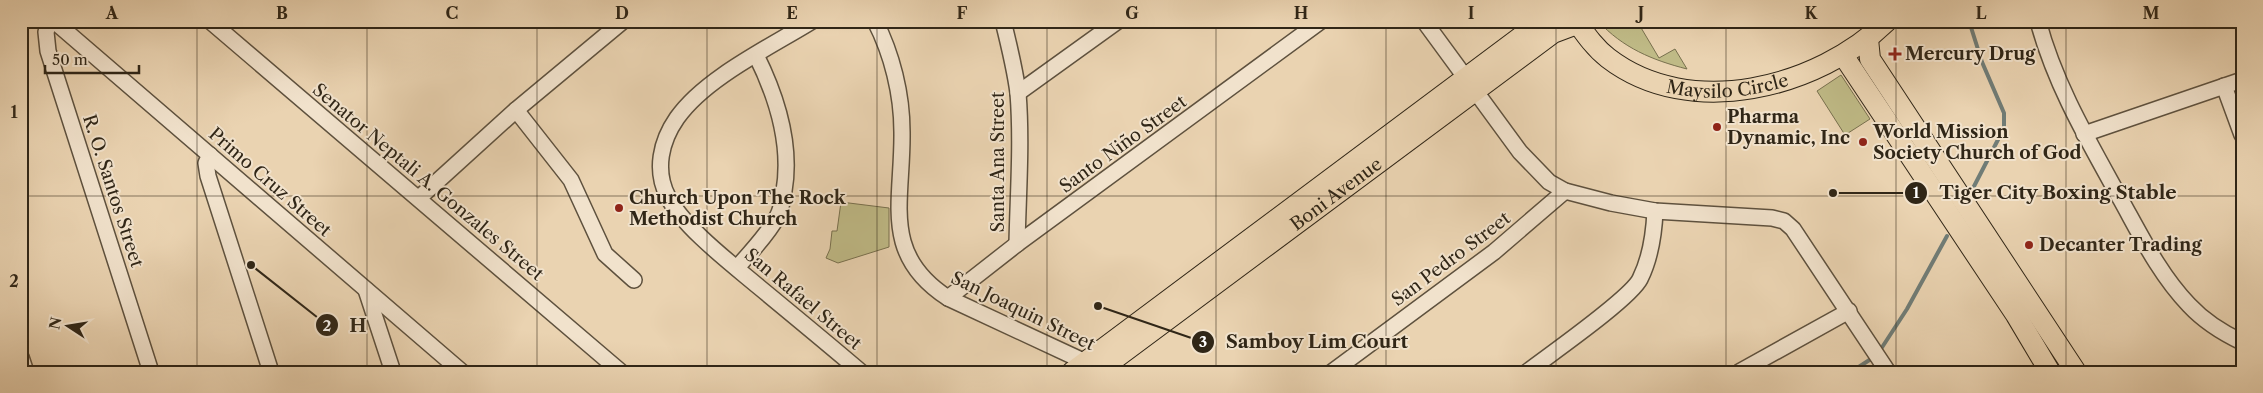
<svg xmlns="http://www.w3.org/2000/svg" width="2263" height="393" font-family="'Libre Caslon Text',serif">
<rect width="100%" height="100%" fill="#ead3b1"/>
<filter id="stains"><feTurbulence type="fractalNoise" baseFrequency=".004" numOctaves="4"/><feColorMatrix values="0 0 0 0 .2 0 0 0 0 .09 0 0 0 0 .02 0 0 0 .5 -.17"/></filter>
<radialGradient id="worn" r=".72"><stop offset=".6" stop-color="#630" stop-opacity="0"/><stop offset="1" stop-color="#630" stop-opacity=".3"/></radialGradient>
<g fill="#bfba86" stroke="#78704e">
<path d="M1598,21H1637L1659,58L1675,49L1687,69C1652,60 1623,48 1598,21Z"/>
<polygon points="1841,75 1870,119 1845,135 1817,91"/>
<polygon points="841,202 889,208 889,247 838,263 826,258 830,249 832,231 837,231"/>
</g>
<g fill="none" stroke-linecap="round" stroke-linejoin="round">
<g stroke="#707c76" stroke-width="4">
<polyline points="1969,196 2004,128 2004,113 1982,62 1969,21"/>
<polyline points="1879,352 1907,309 1947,236"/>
<polyline points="1851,372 1874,357"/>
</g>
<g stroke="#5e513e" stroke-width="18">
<g id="minor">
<polyline points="50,21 46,32 48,51 151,372"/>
<polyline points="54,21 462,372"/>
<polyline points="210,21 621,372"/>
<path d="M812,21C770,47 705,78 677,118C661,141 654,170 668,197C683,227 733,265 759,287C793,315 827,343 861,372"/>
<path d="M875,21C892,54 902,94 902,132C903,201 880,254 948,298L1094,366"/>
<path d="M1003,21C1009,45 1015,69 1018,93C1022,143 1018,194 1017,244"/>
<polyline points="1424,21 1520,152 1549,182 1565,191 1611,203 1655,211 1772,218 1784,221 1793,229 1888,372"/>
<path d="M2038,21C2055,85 2089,142 2121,200C2141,236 2160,275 2189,305C2203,320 2223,333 2242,342"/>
<polyline points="2224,86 2242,135"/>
<polyline points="1018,93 1118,21"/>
<polyline points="516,110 571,180 605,254 634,280"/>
<polyline points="2084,134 2242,80"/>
<polyline points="210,155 206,163 208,176 271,372"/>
<polyline points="419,198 516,110 623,21"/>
<path d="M737,268C750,252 767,236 777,217C782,209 782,200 784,191C792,144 777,97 756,55"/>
<polyline points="366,290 393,372"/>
<polyline points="948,298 1017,244 1321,21"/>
<polyline points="21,357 26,372"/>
<polyline points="1332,372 1494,252 1565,191"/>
<path d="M1527,372C1549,355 1630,299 1640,279C1651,257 1654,234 1655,211"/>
<polyline points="1739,372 1849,311"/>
</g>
</g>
<g stroke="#302617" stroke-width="22">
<g id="major">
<path id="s1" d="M1576,21C1586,35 1595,48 1608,58C1690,121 1818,88 1887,21"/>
<polyline points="1868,39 1870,59 2076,372"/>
<polyline points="1843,55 2016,315 2050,372"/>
<polyline points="1072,372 1542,21"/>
<path id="s2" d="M1097,372L1553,33L1577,24"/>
</g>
</g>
<use href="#minor" stroke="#f1e2cc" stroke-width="15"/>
<use href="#major" stroke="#ead3b1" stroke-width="20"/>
</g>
<path fill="none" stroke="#302617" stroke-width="1" stroke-opacity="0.55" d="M197,21V372M367,21V372M537,21V372M707,21V372M877,21V372M1047,21V372M1216,21V372M1386,21V372M1556,21V372M1726,21V372M1896,21V372M2066,21V372M21,196H2242"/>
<g fill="#8f2418" stroke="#f1e2cc" stroke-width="2">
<path d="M1892.5 46.5h5v5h5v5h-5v5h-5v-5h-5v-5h5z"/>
<circle cx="1717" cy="127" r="5"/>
<circle cx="1863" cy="142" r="5"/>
<circle cx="619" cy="208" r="5"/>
<circle cx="2029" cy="245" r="5"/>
</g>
<g text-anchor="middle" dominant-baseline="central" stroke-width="4" stroke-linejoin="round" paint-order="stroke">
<g font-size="18" font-weight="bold" fill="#302617" stroke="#f1e2cc" text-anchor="start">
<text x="1905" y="54">Mercury Drug</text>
<text x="1727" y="117">Pharma<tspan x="1727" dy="21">Dynamic, Inc</tspan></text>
<text x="1873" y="132">World Mission<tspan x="1873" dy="21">Society Church of God</tspan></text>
<text x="629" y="198">Church Upon The Rock<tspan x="629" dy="21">Methodist Church</tspan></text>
<text x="2039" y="245">Decanter Trading</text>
</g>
<g font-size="18" fill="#302617" stroke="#f1e2cc">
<text stroke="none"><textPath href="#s1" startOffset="176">Maysilo Circle</textPath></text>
<text transform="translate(1123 144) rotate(-36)">Santo Niño Street</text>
<text transform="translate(998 162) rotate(-90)">Santa Ana Street</text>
<text transform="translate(270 182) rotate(41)">Primo Cruz Street</text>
<text transform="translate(428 182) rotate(40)">Senator Neptali A. Gonzales Street</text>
<text transform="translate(113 191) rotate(72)">R. O. Santos Street</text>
<text stroke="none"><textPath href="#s2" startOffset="298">Boni Avenue</textPath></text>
<text transform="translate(1451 259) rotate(-37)">San Pedro Street</text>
<text transform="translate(803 299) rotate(40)">San Rafael Street</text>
<text transform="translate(1023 311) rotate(26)">San Joaquin Street</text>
</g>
</g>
<path fill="none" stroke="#302617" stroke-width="2" d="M1833 193L1916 193M251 265L327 325M1098 306L1203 342"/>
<g fill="#302617" stroke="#f1e2cc" stroke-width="2">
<circle cx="1833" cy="193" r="5"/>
<circle cx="251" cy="265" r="5"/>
<circle cx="1098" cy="306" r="5"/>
<circle cx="1916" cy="193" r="12"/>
<circle cx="327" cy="325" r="12"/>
<circle cx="1203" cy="342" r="12"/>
</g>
<g font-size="15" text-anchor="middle" font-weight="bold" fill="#fff">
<text x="1916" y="198">1</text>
<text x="327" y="331">2</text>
<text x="1203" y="347">3</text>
</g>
<g font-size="19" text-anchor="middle" font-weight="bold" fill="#302617" stroke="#f1e2cc" stroke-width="4" stroke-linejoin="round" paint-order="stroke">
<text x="2058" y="199">Tiger City Boxing Stable</text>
<text x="358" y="332">H</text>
<text x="1317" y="348">Samboy Lim Court</text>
</g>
<rect width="2263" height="393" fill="none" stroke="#ead3b1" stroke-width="55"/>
<g transform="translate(68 326) rotate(282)" stroke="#f1e2cc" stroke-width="4" paint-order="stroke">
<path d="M0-4L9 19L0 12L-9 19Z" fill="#302617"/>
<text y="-8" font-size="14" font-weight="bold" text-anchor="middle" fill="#302617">N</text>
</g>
<path d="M45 65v8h94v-8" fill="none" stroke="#302617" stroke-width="2.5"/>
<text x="52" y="65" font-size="15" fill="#302617" stroke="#f1e2cc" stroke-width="4" paint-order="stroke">50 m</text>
<rect x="28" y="28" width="2208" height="338" fill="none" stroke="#302617" stroke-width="2"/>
<g font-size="16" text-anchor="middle" font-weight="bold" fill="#302617">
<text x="112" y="19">A</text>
<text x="282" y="19">B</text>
<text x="452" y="19">C</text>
<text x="622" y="19">D</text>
<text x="792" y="19">E</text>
<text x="962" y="19">F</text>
<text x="1132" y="19">G</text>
<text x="1301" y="19">H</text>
<text x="1471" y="19">I</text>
<text x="1641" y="19">J</text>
<text x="1811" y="19">K</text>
<text x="1981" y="19">L</text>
<text x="2151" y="19">M</text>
<text x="14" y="118">1</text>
<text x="14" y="287">2</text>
</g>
<rect width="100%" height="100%" filter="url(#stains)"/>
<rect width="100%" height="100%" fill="url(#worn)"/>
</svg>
